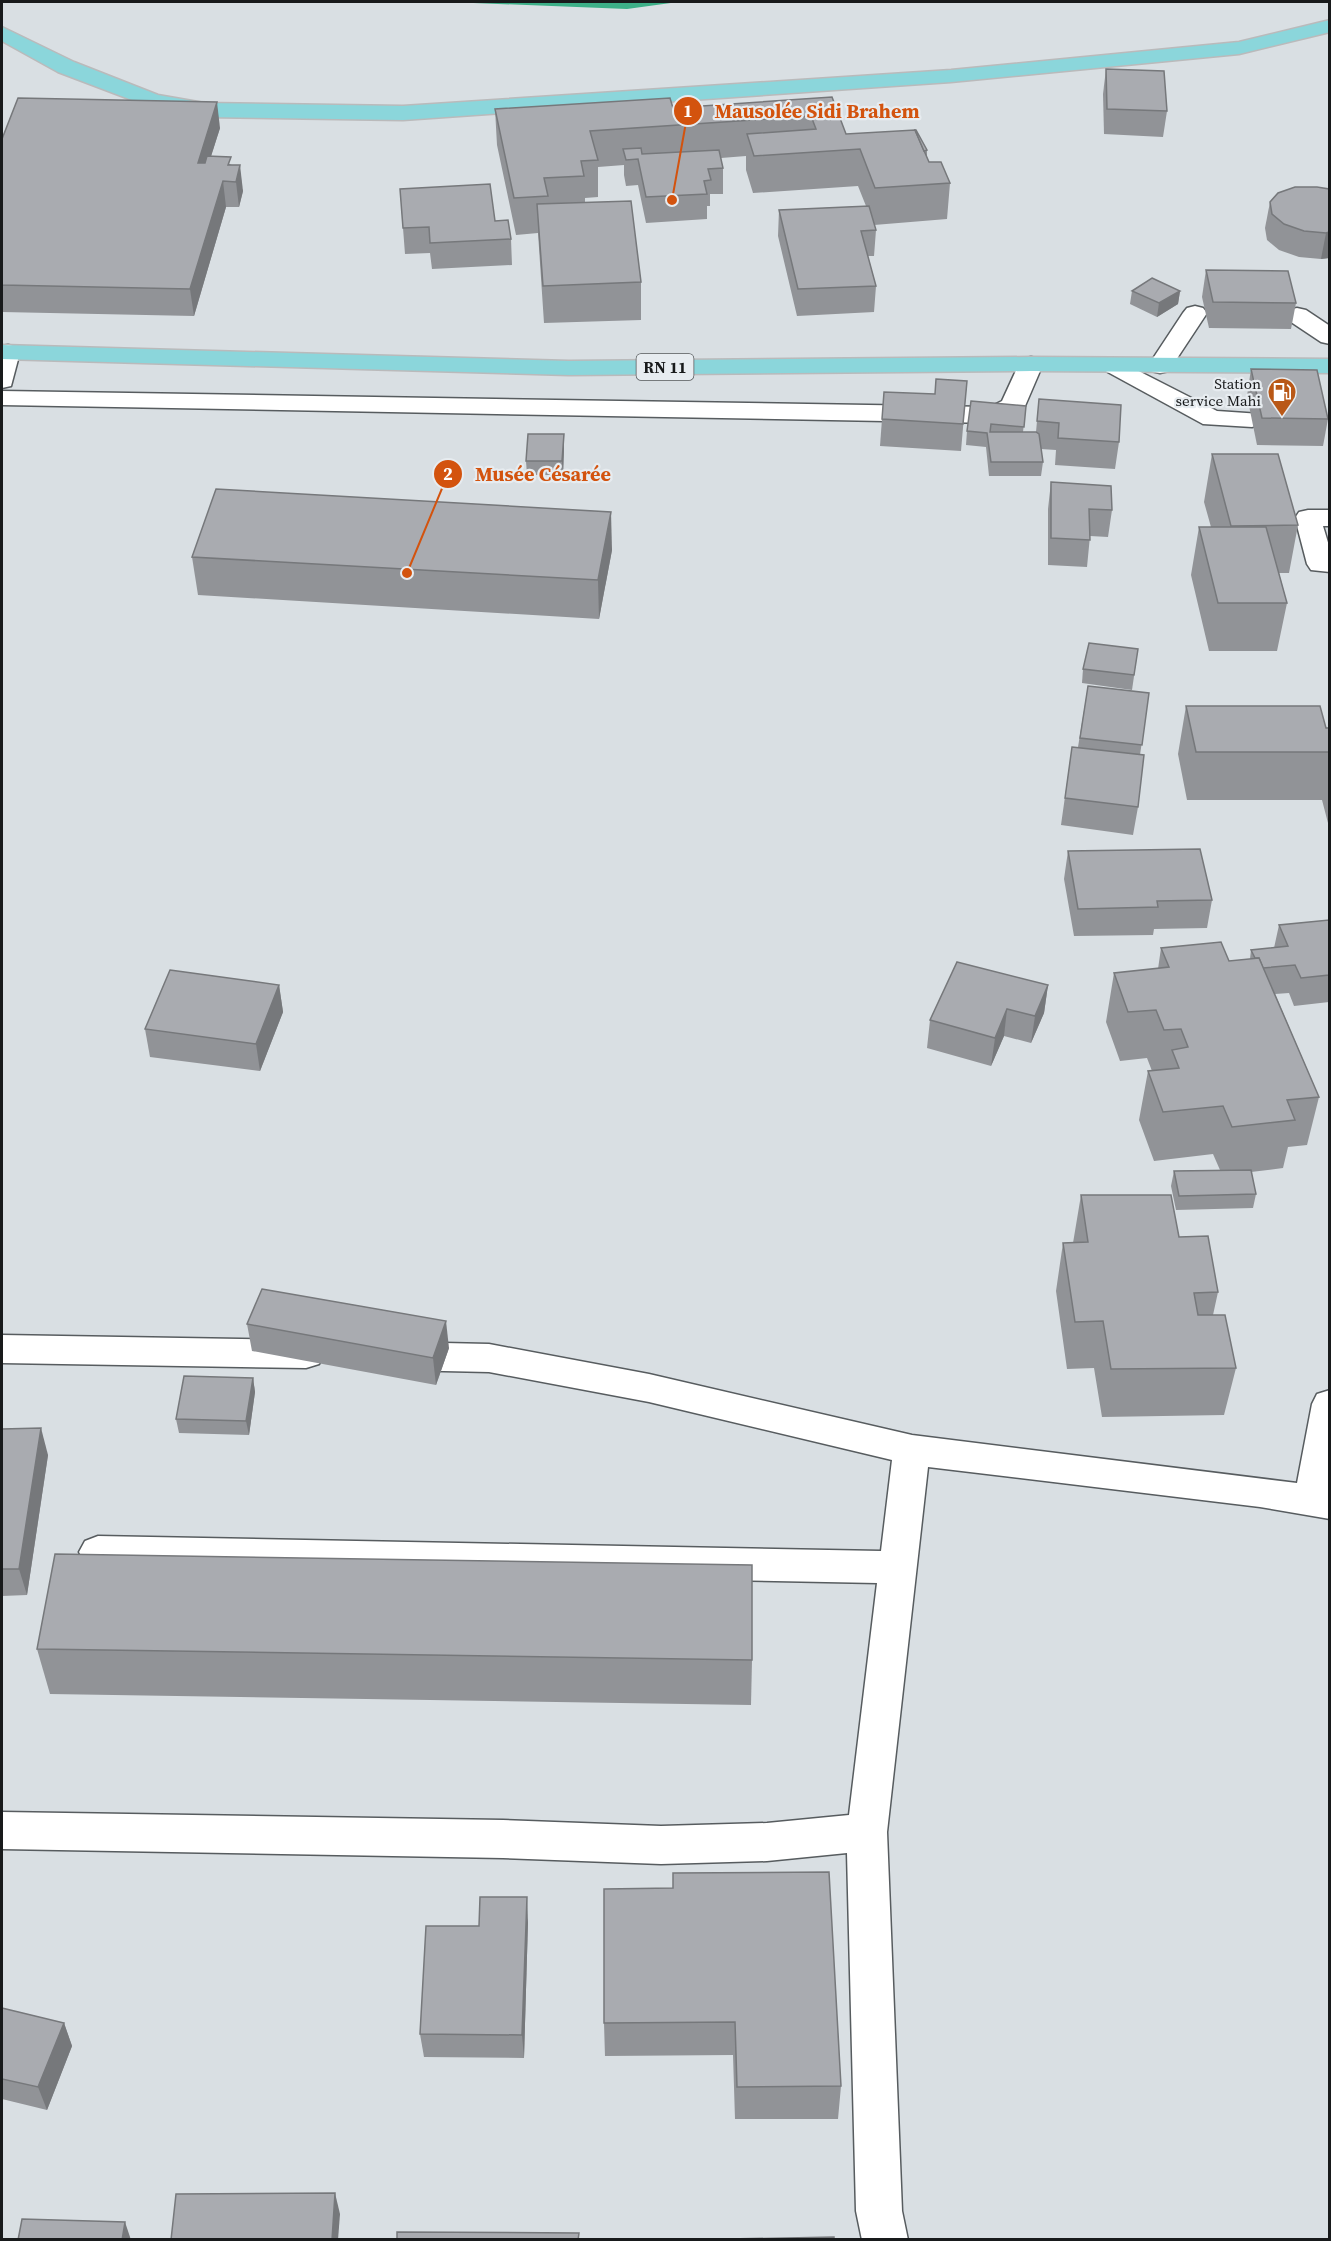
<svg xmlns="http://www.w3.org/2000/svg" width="1331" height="2241" font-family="'Source Serif 4',serif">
<rect width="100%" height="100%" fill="#d9dfe3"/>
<polygon fill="#3caf87" points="449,2 678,2 627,9"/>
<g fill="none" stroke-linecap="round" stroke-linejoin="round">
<g stroke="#575c5f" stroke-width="3">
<g id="minor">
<polygon points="1195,306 1203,308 1207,313 1172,366 1169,371 1160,373 1151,371 1148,366 1183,313 1187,308"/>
<polygon points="1297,308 1306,310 1330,326 1330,344 1321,342 1288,320 1285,315 1288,310"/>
<polygon points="8,345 17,347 20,352 11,386 2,388 2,346"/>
<polygon points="1031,357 1040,359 1043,364 1025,406 1021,411 994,423 2,405 2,391 990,407 1002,401 1019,364 1022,359"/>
<polygon points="1113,358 1217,411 1261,414 1265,419 1261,424 1252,427 1203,424 1104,370 1101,365 1104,360"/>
<polygon points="1308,510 1330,510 1330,526 1323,526 1330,549 1330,572 1311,570 1307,564 1295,518 1299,512"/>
<polygon points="2,1335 306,1340 319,1344 324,1354 319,1364 306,1368 2,1363"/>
<polygon points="399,1342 489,1344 649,1374 912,1435 1297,1483 1312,1404 1317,1394 1330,1390 1330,1519 1260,1507 928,1467 887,1832 902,2211 908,2240 862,2240 856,2211 847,1853 767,1861 661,1864 503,1858 2,1849 2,1812 503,1820 661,1826 767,1823 849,1815 877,1583 98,1568 85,1563 79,1552 85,1541 98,1536 881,1551 892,1460 649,1402 489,1372 399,1370 386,1366 381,1356 386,1346"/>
</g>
</g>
<g stroke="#bababb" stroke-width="3">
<g id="major">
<polygon points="1330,20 1330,32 1239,54 951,82 403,120 204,117 153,108 58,72 2,41 2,27 74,62 158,95 204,103 403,106 951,70 1239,42"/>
<polygon points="2,345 569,361 1031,357 1330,359 1330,373 1031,371 569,375 2,359"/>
</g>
</g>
<use href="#minor" fill="#fff" fill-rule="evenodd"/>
<use href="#major" fill="#8bd6db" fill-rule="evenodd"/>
</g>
<g fill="#919397">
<polygon points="1106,69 1167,111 1163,137 1104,134 1103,94"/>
<polygon points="832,97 846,134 927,150 927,158 929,162 950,183 947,219 874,225 876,230 874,256 868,256 876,286 874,312 797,316 778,236 779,210 866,206 858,186 753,193 746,170 746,156 721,158 723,168 723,194 710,194 710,206 707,206 707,219 646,223 638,185 626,186 624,175 624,165 598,167 598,197 585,198 585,203 641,282 641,320 544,323 538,233 516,235 497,145 495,109 673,108"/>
<polygon points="220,128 211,156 232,165 243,191 239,207 226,207 194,316 2,312 2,139"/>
<polygon points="400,189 495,221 511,239 512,265 432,269 430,253 405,254"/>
<polygon points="1329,189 1329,258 1321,259 1299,257 1279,250 1267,240 1265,228 1270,202"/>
<polygon points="1206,270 1296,303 1291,329 1209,328 1202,297"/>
<polygon points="1132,291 1180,291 1178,304 1157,317 1130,304"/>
<polygon points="1251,369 1328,419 1323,446 1257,445 1247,396"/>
<polygon points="967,381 961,451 880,446 882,419 935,394"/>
<polygon points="1039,399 1119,442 1115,469 1055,465 1056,450 1041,449 1043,462 1041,476 989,476 986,447 966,445 967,431 1026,406 1023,432 1036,432"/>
<polygon points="564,434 564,448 563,475 527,475 526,461"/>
<polygon points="1212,454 1298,525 1289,573 1279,573 1287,603 1277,651 1209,651 1191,575 1199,527 1211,527 1204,502"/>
<polygon points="1051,482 1112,510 1108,537 1090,536 1087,567 1048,565 1048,509"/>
<polygon points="612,550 599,619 198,595 192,557"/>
<polygon points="1138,649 1132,690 1082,683 1083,669"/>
<polygon points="1088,686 1149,693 1140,755 1138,807 1133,835 1061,825 1072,747 1078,747"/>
<polygon points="1186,706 1329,728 1329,823 1328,823 1322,800 1187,800 1178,754"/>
<polygon points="1068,851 1212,900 1207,928 1154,929 1153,935 1074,936 1064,879"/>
<polygon points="1329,920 1329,1002 1294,1006 1289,993 1275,994 1319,1097 1307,1145 1288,1147 1283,1168 1251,1172 1256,1194 1253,1208 1176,1210 1171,1186 1174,1171 1220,1170 1213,1154 1154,1161 1139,1120 1148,1071 1152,1071 1147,1058 1120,1061 1106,1022 1114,973 1158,969 1161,948 1229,961 1250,959 1251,950 1274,948 1279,925"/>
<polygon points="279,985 283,1012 260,1071 150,1057 145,1029"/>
<polygon points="1048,985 1044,1013 1031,1043 1004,1036 991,1066 927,1048 930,1020"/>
<polygon points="1081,1195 1179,1237 1218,1292 1213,1315 1236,1368 1224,1415 1102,1417 1094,1368 1067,1369 1056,1291 1063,1243 1073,1243"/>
<polygon points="247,1324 449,1348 436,1385 252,1351"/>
<polygon points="253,1378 255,1392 249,1435 179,1433 176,1419"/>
<polygon points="2,1429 48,1455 27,1595 2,1596"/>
<polygon points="37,1649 752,1660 751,1705 50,1694"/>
<polygon points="604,1889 841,2086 838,2119 735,2119 733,2055 605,2056 604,2023"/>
<polygon points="528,1922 524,2058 424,2057 420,2034 479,1926"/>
<polygon points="2,2008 64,2023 72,2046 47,2110 2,2099"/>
</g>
<g fill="#76787b">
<polygon points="217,102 220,128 201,188 198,163"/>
<polygon points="240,165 243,191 239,207 236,182"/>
<polygon points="223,181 226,207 194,316 190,289"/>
<polygon points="1329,232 1329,258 1321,259 1326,233"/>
<polygon points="1180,291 1178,304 1157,317 1159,303"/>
<polygon points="564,434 564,448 563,475 562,461"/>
<polygon points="611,512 612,550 599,619 598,580"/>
<polygon points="279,985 283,1012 260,1071 256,1044"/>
<polygon points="1048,985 1044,1013 1031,1043 1035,1016"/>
<polygon points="1007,1009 1004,1036 991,1066 995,1038"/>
<polygon points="446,1321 449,1348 436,1385 433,1358"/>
<polygon points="253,1378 255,1392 249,1435 246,1421"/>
<polygon points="41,1428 48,1455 27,1595 19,1569"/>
<polygon points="527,1897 528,1922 524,2058 522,2035"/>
<polygon points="64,2023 72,2046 47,2110 38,2087"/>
<polygon points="335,2193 340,2214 338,2240 332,2240"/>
<polygon points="125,2222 131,2240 122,2240"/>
</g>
<g fill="#a9abb0" stroke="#76787b" stroke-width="1.5">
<polygon points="1106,69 1164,71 1167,111 1107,109"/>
<polygon points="832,97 846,134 915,130 929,162 941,162 950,183 875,188 860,149 754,156 747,134 816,129 811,116 590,131 598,160 581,161 584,176 544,178 548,196 514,198 495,109 670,98 673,108"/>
<polygon points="18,98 217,102 198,163 205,163 207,156 231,157 228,165 240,165 236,182 223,181 190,289 2,285 2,139"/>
<polygon points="915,130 916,130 927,150 924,151"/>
<polygon points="641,148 642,154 719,150 723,168 708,169 711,180 704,181 707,194 646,197 638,159 626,160 623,149"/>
<polygon points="490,184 495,221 508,220 511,239 430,243 429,227 403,228 400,189"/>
<polygon points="1295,187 1317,187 1329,189 1329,232 1326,233 1304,231 1284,224 1272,214 1270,202 1278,193"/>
<polygon points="631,201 641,282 543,286 537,204"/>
<polygon points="869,206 876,230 861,231 876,286 798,289 779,210"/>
<polygon points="1206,270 1288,271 1296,303 1213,302"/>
<polygon points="1152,278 1180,291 1159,303 1132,291"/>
<polygon points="1251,369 1317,370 1328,419 1262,418"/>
<polygon points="936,379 967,381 963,424 882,419 884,392 935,394"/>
<polygon points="1039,399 1121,405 1119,442 1058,438 1059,423 1037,421"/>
<polygon points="971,401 1026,406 1024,427 991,424 990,432 1036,432 1039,434 1043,462 991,462 987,433 967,431"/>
<polygon points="528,434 564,434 562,461 526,461"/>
<polygon points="1212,454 1278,454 1298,525 1231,526"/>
<polygon points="1051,482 1111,486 1112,510 1089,509 1090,540 1051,538"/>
<polygon points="216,489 611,512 598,580 192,557"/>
<polygon points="1199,527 1266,527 1287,603 1218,603"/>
<polygon points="1089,643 1138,649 1134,675 1083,669"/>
<polygon points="1088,686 1149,693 1142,745 1080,738"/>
<polygon points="1186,706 1320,706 1326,728 1329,728 1329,752 1196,752"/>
<polygon points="1072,747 1144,755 1138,807 1065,798"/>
<polygon points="1200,849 1212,900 1157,901 1158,907 1078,909 1068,851"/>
<polygon points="1329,920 1329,975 1301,978 1295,965 1263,968 1259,958 1255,958 1251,950 1288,946 1279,925"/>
<polygon points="1221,942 1229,961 1259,958 1319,1097 1287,1100 1295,1120 1232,1127 1223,1106 1163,1112 1148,1071 1179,1068 1172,1050 1188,1047 1181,1029 1164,1030 1156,1010 1128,1012 1114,973 1169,967 1161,948"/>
<polygon points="957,962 1048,985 1035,1016 1007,1009 995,1038 930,1020"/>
<polygon points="170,970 279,985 256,1044 145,1029"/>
<polygon points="1251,1170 1256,1194 1179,1196 1174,1171"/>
<polygon points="1081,1195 1171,1195 1179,1237 1208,1236 1218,1292 1194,1293 1198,1315 1225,1315 1236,1368 1111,1369 1103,1321 1075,1322 1063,1243 1088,1242"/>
<polygon points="262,1289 446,1321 433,1358 247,1324"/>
<polygon points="184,1376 253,1378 246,1421 176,1419"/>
<polygon points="41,1428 19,1569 2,1569 2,1429"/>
<polygon points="55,1554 752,1565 752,1660 37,1649"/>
<polygon points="829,1872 841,2086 737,2087 735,2022 604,2023 604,1889 673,1888 673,1873"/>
<polygon points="480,1897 527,1897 522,2035 420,2034 426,1926 479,1926"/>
<polygon points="2,2008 64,2023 38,2087 2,2079"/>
<polygon points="335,2193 332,2240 171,2240 176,2194"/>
<polygon points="22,2219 125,2222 122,2240 18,2240"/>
<polygon points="397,2232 579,2233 578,2240 397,2240"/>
<polygon points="834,2237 834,2240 679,2240"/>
</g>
<defs>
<g id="fuel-pin" transform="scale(1.5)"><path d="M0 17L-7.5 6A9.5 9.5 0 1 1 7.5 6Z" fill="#b95817" stroke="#e7ecf0"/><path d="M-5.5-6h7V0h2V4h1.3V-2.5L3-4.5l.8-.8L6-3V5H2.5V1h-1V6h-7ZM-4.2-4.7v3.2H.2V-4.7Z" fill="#fff"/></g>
</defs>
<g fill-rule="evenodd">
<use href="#fuel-pin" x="1282" y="392"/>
</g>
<g text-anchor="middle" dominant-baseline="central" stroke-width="4.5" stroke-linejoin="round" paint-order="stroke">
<g font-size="15" fill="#181a1b" stroke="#e7ecf0" text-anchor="end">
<text x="1261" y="383">Station<tspan x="1261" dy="17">service Mahi</tspan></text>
</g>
<rect fill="#e7ecf0" stroke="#56595b" stroke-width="1.5" x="636.5" y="354" width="57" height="26" rx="4.5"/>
<g font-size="16" font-weight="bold" fill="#181a1b">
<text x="665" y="367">RN 11</text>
</g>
</g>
<path fill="none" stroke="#d3530e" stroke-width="2" d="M672 200L688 111M407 573L448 474"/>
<g fill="#d3530e" stroke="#e7ecf0" stroke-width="2">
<circle cx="672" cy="200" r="6"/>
<circle cx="407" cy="573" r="6"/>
<circle cx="688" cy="111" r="15"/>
<circle cx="448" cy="474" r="15"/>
</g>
<g font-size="18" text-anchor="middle" font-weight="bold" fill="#fff">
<text x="688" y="117">1</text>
<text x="448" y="480">2</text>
</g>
<g font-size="20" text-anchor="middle" font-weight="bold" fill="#d3530e" stroke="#e7ecf0" stroke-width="4.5" stroke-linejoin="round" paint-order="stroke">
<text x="817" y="118">Mausolée Sidi Brahem</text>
<text x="543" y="481">Musée Césarée</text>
</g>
<rect width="1331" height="2241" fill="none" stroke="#181a1b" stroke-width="6"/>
</svg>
